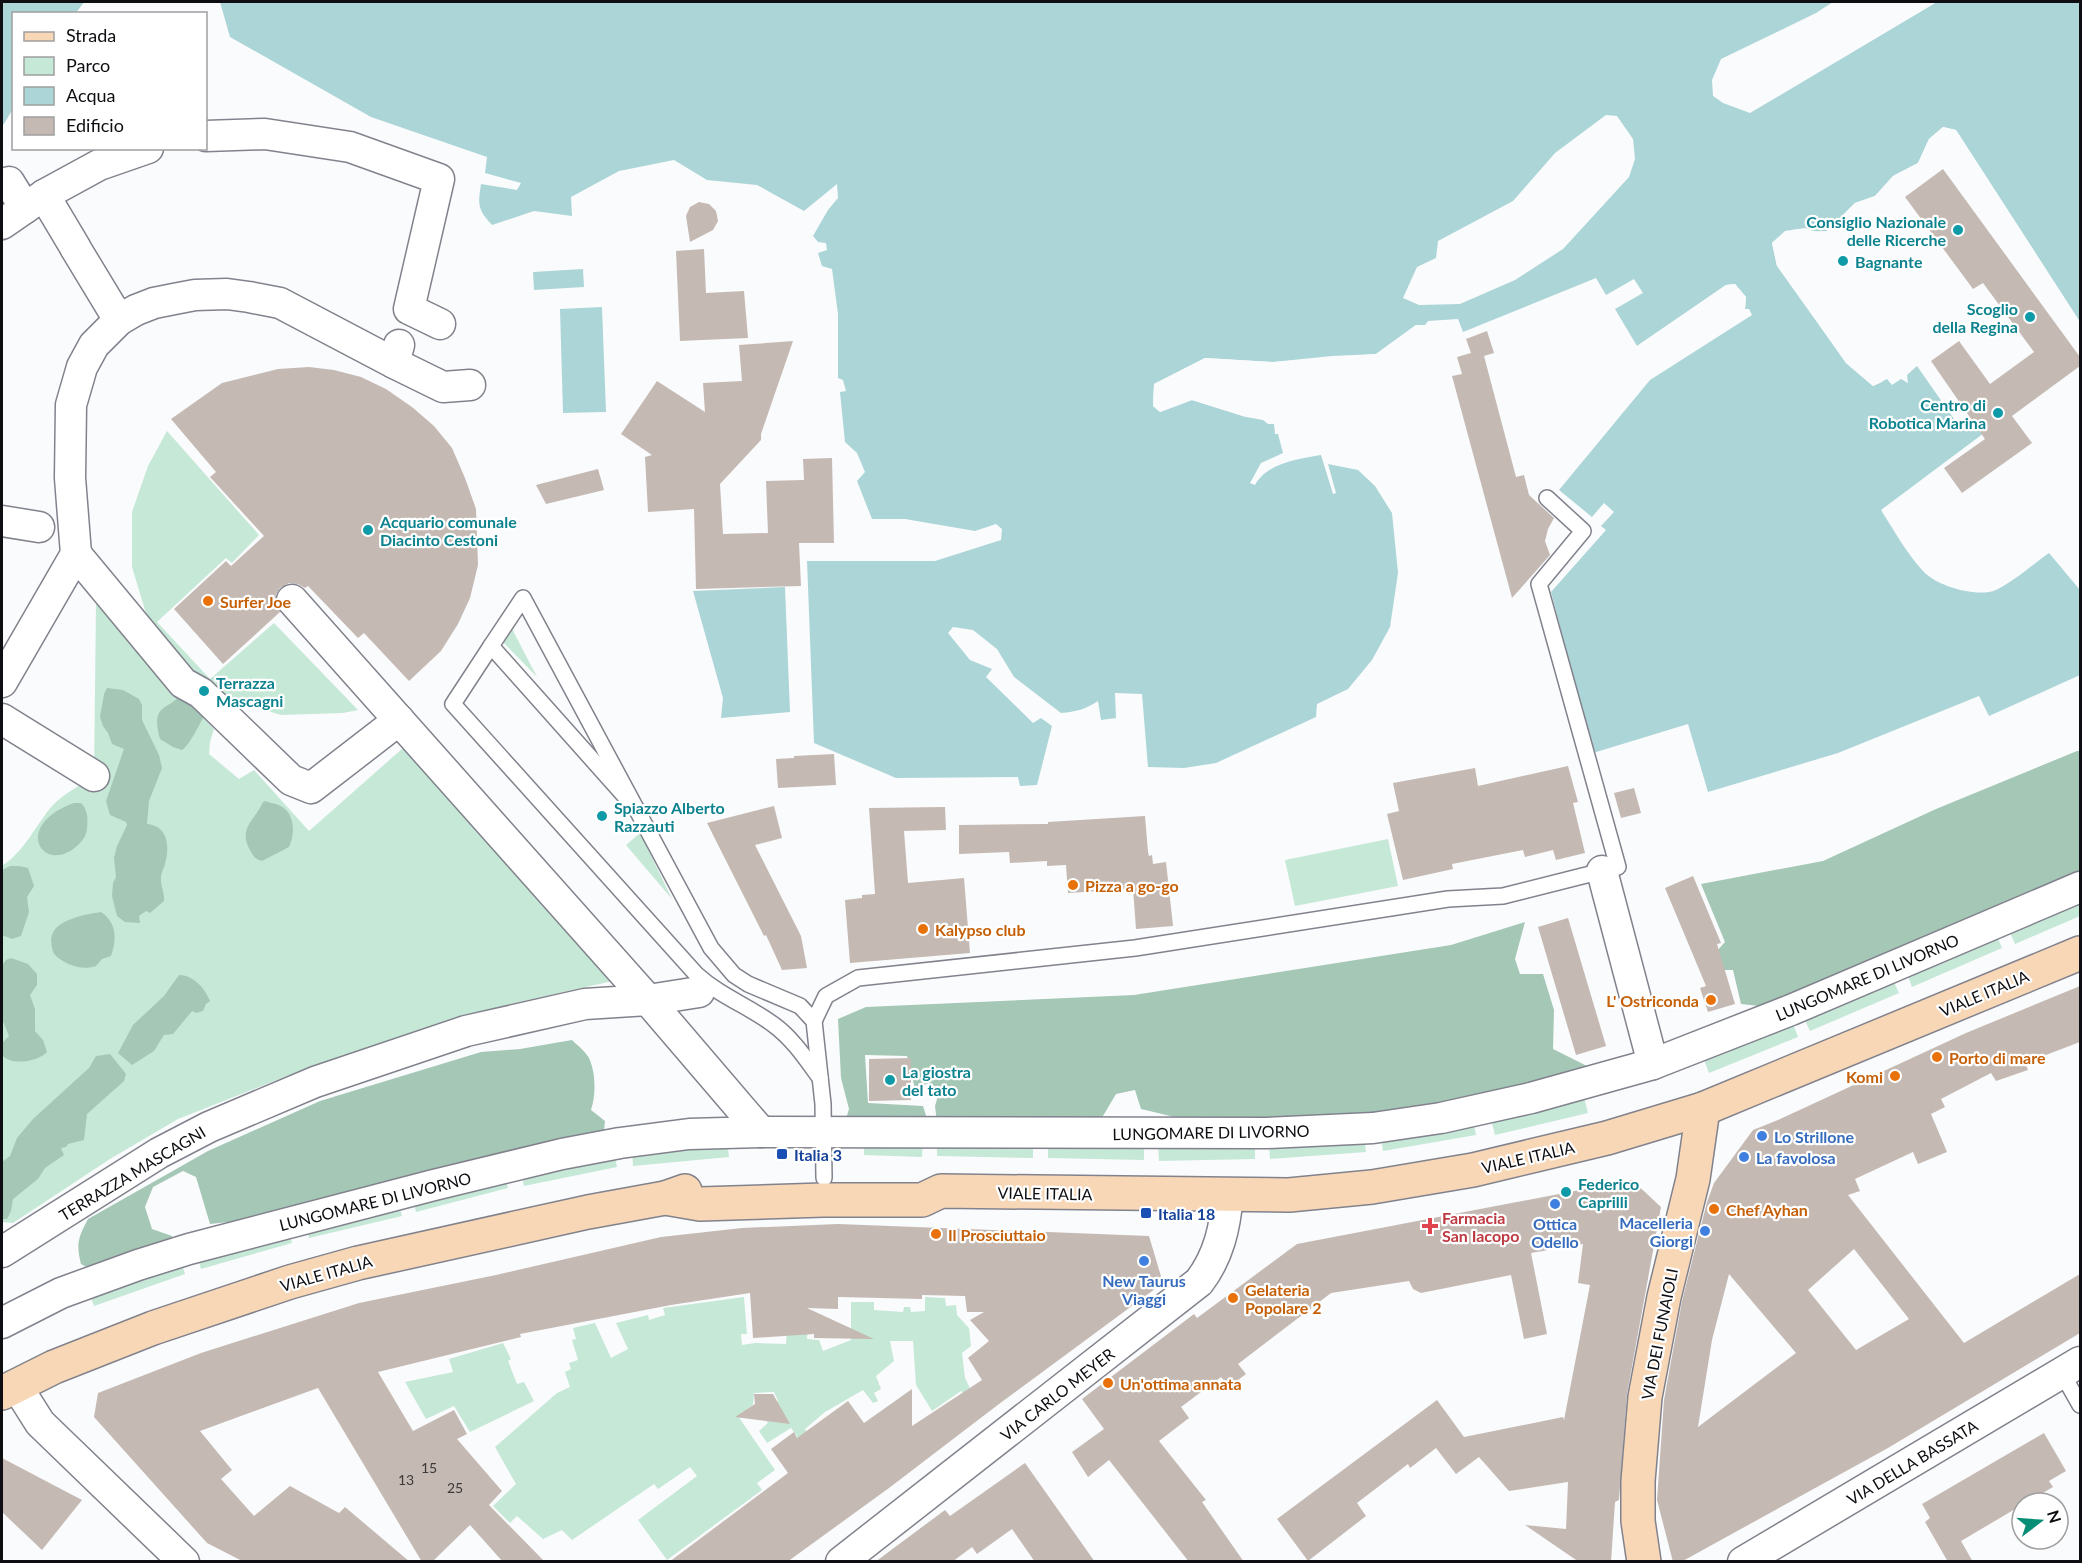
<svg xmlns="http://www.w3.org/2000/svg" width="2082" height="1563" font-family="Lato,sans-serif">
<rect width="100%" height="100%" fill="#fafbfd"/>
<g fill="#c6e8d7">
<polygon points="167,431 259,535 232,563 226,558 157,622 210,679 274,623 358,710 343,713 281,715 226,698 181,666 148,620 132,567 132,512 148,466"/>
<path d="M96,604L214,729L210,742L209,754L239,779L254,770L309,831L403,748L613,981L510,1004L402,1036L310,1067L178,1119L110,1159L13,1223L2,1222V866C25,851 35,826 52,806C63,794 81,785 94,776Z"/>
<polygon points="510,625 537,677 502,641"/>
<polygon points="640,833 672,899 626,845"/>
<polygon points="1388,839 1398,886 1295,906 1285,860"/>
<polygon points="2080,899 2080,916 2015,944 2009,930"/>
<polygon points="1996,934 2002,948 1912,987 1907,973"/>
<polygon points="1892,978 1899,993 1810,1031 1803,1016"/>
<polygon points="1792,1021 1798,1037 1709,1073 1703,1057"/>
<polygon points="1584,1097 1588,1113 1495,1135 1491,1119"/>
<polygon points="1473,1120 1476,1135 1383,1151 1381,1135"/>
<polygon points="1364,1135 1366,1152 1270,1159 1269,1142"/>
<polygon points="864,1139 923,1140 922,1157 864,1155"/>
<polygon points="937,1140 1033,1141 1033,1158 937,1156"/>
<polygon points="727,1141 729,1157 633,1166 632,1150"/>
<polygon points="1048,1141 1144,1143 1144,1160 1048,1158"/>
<polygon points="1255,1142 1255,1159 1159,1161 1158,1143"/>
<polygon points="614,1152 617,1167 524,1186 521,1171"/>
<polygon points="505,1174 508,1188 416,1212 412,1197"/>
<polygon points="398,1202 402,1216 309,1238 306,1224"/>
<polygon points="288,1229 292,1243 201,1269 197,1254"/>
<polygon points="180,1259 185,1274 94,1306 89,1292"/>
<polygon points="744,1297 747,1334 741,1334 742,1345 755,1343 786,1344 787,1328 808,1327 807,1339 819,1340 823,1351 851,1340 851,1302 874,1302 874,1310 903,1312 904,1307 910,1307 911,1312 925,1311 925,1297 945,1298 946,1306 956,1305 957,1315 969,1328 971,1346 962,1353 965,1378 970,1388 963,1393 961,1391 932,1411 916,1385 913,1341 890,1341 894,1361 876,1376 881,1389 874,1393 878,1401 873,1403 863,1390 825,1412 805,1429 816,1445 808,1452 791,1428 767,1443 759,1431 768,1423 756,1407 778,1401 774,1392 754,1393 753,1405 738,1416 775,1470 757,1483 762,1490 667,1560 638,1520 697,1476 690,1467 658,1489 654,1484 572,1540 562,1530 543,1539 517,1516 510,1523 493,1506 516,1484 495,1447 557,1393 570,1387 565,1372 571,1369 569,1363 578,1360 572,1340 576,1339 573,1328 595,1323 611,1358 628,1349 616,1323 648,1315 649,1320 665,1315 663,1308"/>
<polygon points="503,1343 511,1359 508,1361 517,1384 524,1382 534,1401 470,1432 454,1406 426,1419 405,1382 453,1372 449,1359"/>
</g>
<g fill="#a5c7b6">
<path d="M107,688L123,690L139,699L142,705V720L159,755L162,768L149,801L147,824C168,826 170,846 165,864C164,868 161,873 161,878C160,885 165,893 164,901L150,913L146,911L139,916L140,923L125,922L117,916L112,896L113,883L116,877L114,858L117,846L127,825L126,822L110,815L106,801L124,749L112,744L108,733L103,726L100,717L104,694Z"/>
<path d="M183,691L204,715C201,723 188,747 182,750L173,747L160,739C150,700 170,713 183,691Z"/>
<polygon points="2077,751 2080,751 2080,877 1769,1007 1741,1004 1733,970 1711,970 1716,952 1725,942 1701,884 1823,861 1936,809"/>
<path d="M266,801C269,803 273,803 276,804C295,810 296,832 289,847L262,861C255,859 254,857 251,852C237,828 254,822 263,802Z"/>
<path d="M74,803H81C88,810 88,819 87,829C86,836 83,840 78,845C44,877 10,826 74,803Z"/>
<polygon points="10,866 19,866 28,868 34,886 27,897 29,912 21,936 12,939 2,935 2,870"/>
<path d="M101,912C117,923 117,939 111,956L102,959L96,966C82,971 65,965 54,954C52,949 50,940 52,935C57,919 87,914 101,912Z"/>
<polygon points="1525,922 1515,959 1520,974 1543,974 1554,1010 1553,1049 1591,1068 1409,1114 1208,1125 1141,1109 1135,1090 1116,1094 1100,1121 937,1123 935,1106 940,1089 929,1083 915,1089 907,1056 865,1055 868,1103 923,1106 928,1122 845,1122 849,1109 841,1078 838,1019 866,1007 1134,995 1451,945"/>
<path d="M11,958L28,964L37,974V985L30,995L35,1009V1031L43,1040L47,1052C38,1062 10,1066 2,1055V1043L9,1036L2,1019V965L6,960Z"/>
<path d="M179,975C193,975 205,988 210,1001L206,1004L203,1011L196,1013L192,1011L173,1034L164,1035L154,1051L132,1065L118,1053L133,1025L164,996Z"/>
<path d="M572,1040C577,1045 585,1051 589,1058C596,1073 596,1095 591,1110L605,1121L604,1131L291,1215L210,1224L196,1177L183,1171L153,1187L145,1207L152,1229L172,1236V1240L88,1268L81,1264C76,1244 78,1238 88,1219L208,1151L320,1101L481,1052L520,1049Z"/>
<polygon points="110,1054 126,1074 124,1081 87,1114 84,1140 68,1144 66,1147 61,1148 64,1155 45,1168 38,1179 13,1199 11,1211 7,1219 2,1219 2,1162 10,1156 17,1138 33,1119 89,1068 96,1056"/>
</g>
<g fill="#acd5d7">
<polygon points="2,2 84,2 76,13 14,14 13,109 2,127"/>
<path d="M220,2H2080V322L1956,130L1943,127L1929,139L1918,163L1893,176L1875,196L1855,203L1827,231C1800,233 1795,221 1772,243L1777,266L1846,363L1873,386L1887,379L1892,385L1901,379L1908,383L1907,375L1917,366L1961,429L1978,417L1988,430L1881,510C1893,529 1908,555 1923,571C1936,586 1977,598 1996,590C2010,584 2035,563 2049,553L2080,590V675L1989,716L1979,696L1838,753L1708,792L1688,724L1593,753L1551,592L1606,530L1601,526L1614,512L1604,503L1592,517L1559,490L1650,380L1752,315L1749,309H1745L1746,297L1735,284L1726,285L1637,346L1615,309L1643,293L1634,279L1606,295L1596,278L1463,332L1458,319L1428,321L1425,325H1416L1376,354L1332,356L1273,362L1205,358L1154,384L1153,406L1160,412L1192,400L1246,417L1263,420L1268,424H1274L1275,434H1278L1283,453L1261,463L1250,483L1255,485C1267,463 1298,459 1321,455L1333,494L1336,493L1328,464L1358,470L1375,486L1392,513L1398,573L1390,627L1372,660L1348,689L1317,704L1316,717L1216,763L1184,768L1148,767L1142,694L1115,693L1116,718L1101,720L1098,701C1086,709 1076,712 1061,713L1014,677L997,649L973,630L953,627L948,633L970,660L992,669L986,677L1033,723L1041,718L1052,726L1037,785L1020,786L1018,777L896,778L814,743L807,561H935L1001,540L1002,529L996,524L975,531L905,519H872L857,481L865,472L857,453L845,442L840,392L846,391L843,380L838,378V314L832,269L822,266L818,253L827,250L826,243L818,242L813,236L828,210L838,198L837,184L804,211L757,185L707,180L674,160L619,171L571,197L572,216L534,211L492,225C477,209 478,204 481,184L517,190L521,183L485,173L487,157L371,117L230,37Z"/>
<polygon points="583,269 584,287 534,290 533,272"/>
<polygon points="602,307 606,412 563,413 560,309"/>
<polygon points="785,587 790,712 721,718 723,698 693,591"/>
</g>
<g fill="#fafbfd">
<polygon points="1833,2 1937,2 1750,113 1723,103 1713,96 1712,80 1721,59 1816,13"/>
<polygon points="1606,115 1617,116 1633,139 1635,159 1629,177 1563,249 1515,280 1460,304 1419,305 1403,298 1417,267 1436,258 1438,241 1513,201 1555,153"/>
<polygon points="1943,127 1956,130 2080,322 2080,325 1954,133 1944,130 1931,141 1920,165 1895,179 1877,198 1857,206 1828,234 1814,235 1805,231 1786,234 1775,244 1780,263 1777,266 1772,243 1785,231 1805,228 1815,232 1827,231 1855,203 1875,196 1893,176 1918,163 1929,139"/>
<polygon points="1735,284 1746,297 1745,309 1743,310 1743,298 1740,293 1734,287 1727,288 1638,348 1637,346 1726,285"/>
<polygon points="1795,284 1848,361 1874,382 1884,377 1882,382 1873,386 1846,363 1793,286"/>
<polygon points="1416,325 1425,325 1426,328 1416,328 1376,357 1332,359 1273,365 1206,361 1157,386 1156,405 1161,408 1193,397 1233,410 1246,417 1192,400 1160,412 1153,406 1154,384 1205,358 1273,362 1376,354"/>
</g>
<g fill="#c5b9b3" fill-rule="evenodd">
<polygon points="1943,169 2080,357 2080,366 2012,416 2032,443 1962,493 1944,468 1985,439 1931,361 1959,341 1990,384 2034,352 1983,283 1973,289 1905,197"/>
<polygon points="699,202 709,204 716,211 718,221 713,230 690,242 686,216 690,207"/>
<polygon points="704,249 706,293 744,291 748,338 680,341 676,251"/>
<polygon points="1487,331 1494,353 1484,356 1516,477 1524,475 1529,495 1554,518 1548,529 1545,541 1550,555 1512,598 1452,376 1462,374 1457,357 1471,353 1466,339"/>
<polygon points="793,341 761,434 761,440 720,484 723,534 768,533 766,481 804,480 803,459 832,458 834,543 799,543 801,586 696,589 694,509 648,512 645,457 652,455 621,434 657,381 705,412 703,383 742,381 739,345"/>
<polygon points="309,367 334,370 361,377 386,389 412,407 434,426 452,448 465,478 476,509 478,565 470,598 458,624 441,651 409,681 364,633 358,638 308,586 305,588 298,584 289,583 280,588 276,594 275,603 280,612 223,664 174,609 226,561 231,566 264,536 210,477 216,472 171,419 222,383 278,369"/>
<polygon points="598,469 604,490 546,504 536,485"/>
<polygon points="834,754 836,785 778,788 776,759 794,758 794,756"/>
<polygon points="1568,766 1578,802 1573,803 1585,853 1556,860 1553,850 1525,857 1523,850 1452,864 1453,869 1403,880 1387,814 1399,811 1393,783 1475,768 1478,786"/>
<polygon points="1634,788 1641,813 1621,818 1614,793"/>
<polygon points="774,806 782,838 755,845 801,936 807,968 782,970 766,935 764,936 707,823"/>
<polygon points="945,807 946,830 904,831 908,883 964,878 970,953 850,963 845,900 862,898 862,895 875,894 869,808"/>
<polygon points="1145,816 1148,852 1149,856 1152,855 1153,864 1166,862 1173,926 1136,929 1133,889 1068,893 1066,865 1047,866 1047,861 1010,863 1009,852 959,854 959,825 1048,824 1048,822"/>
<polygon points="1693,876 1721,943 1717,944 1735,1004 1708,1012 1700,988 1706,986 1665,888"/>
<polygon points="1568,918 1606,1046 1576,1055 1538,927"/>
<path d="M2080,986V1042L2025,1063L2028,1070L1996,1081L1991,1073L1941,1099L1945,1107L1931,1114L1947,1152L1918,1164L1913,1152L1855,1179L1860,1191L1848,1195L1964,1343L2080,1274V1333L1888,1448L1681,1562H1673L1657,1500L1664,1400L1682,1301L1707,1202L1714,1183L1753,1130L1778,1120L1966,1033ZM1854,1249L1909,1319L1856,1350L1808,1290ZM1729,1274L1796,1353L1698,1427L1712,1340Z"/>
<polygon points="911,1058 911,1100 869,1101 869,1059"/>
<polygon points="1632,1180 1661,1207 1627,1394 1619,1500 1615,1502 1611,1562 1579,1562 1525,1525 1566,1529 1568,1482 1509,1491 1479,1457 1456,1474 1436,1448 1410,1468 1408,1464 1357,1503 1366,1516 1308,1561 1277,1519 1437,1400 1464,1437 1563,1417 1564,1420 1590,1285 1578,1283 1583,1244 1531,1253 1547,1334 1524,1339 1511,1275 1421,1293 1413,1289 1409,1281 1331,1293 1238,1364 1246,1374 1229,1387 1221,1377 1181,1407 1189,1418 1159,1441 1206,1500 1202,1502 1244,1562 1189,1562 1109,1460 1088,1477 1072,1452 1104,1429 1082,1399 1194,1314 1197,1318 1297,1244"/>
<polygon points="838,1224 1149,1236 1163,1283 999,1404 889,1488 787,1562 669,1562 788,1473 771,1449 794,1432 797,1438 848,1401 864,1423 912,1389 912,1426 982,1380 968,1358 989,1341 970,1320 984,1312 967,1312 965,1296 922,1295 922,1299 838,1297 838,1309 807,1308 874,1339 814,1338 814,1334 753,1338 750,1293 671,1305 520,1334 521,1337 378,1372 413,1431 454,1410 467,1434 457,1439 502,1491 489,1505 545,1562 503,1562 470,1525 432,1562 422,1562 318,1388 200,1431 232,1470 221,1479 254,1516 290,1486 339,1513 345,1507 410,1562 244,1562 207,1543 94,1417 98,1393 201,1353 359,1303 496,1275 661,1237 742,1228"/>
<polygon points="754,1394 773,1394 790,1424 735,1417 755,1404"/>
<polygon points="2044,1433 2066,1471 2049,1481 2053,1487 2026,1503 2022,1503 2022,1505 1961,1541 1973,1562 1948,1562 1925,1522 1930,1518 1922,1504"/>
<polygon points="2,1458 82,1500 42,1550 2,1512"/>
<polygon points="1025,1463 1095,1562 1035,1562 1012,1529 977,1554 972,1547 952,1562 875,1562 945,1510 950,1516"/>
</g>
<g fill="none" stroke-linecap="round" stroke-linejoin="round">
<g stroke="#82828d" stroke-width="18">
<g id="lane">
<polyline points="491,646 523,598 711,948 734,975 748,984 800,1006 814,1021 823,1104 824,1178"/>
<path d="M639,812L491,646L453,704L696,974C721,997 749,1006 774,1025C793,1039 806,1059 820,1078"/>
<polyline points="814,1021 826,996 858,978 1135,948 1448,899 1503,896 1618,867 1539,584 1583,531 1547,498"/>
<polyline points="2062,1373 2080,1405"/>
</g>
</g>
<g stroke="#82828d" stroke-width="33">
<g id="street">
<polyline points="206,136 265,134 350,147 439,179 409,309 440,324"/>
<polyline points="5,184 9,182 25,208"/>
<polyline points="44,195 75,247"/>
<polyline points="2,224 44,195 99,165 148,148"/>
<polyline points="76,249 119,320"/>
<polyline points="394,363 443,387 470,385"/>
<polyline points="2,521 39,527"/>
<polyline points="76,554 183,683 201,693 291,780 311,788 399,720"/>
<polyline points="292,600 648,1000 761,1132"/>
<polyline points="2,682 76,554 70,478 71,405 82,367 94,345 119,320 136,310 154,303 174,299 195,295 227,294 249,297 280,303 394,363 399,345"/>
<polyline points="2,719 94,776"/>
<polyline points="1602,871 1653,1064"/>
<polyline points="2,1252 159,1153 209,1127 315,1082 466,1031 585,1004 648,1000 699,992"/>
<polyline points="2,1323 61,1293 138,1265 189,1249 434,1185 562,1154 620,1143 689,1134 761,1132 1267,1133 1373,1128 1441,1118 1531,1098 1653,1064 1791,1010 2080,887"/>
<polyline points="16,1385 40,1423 184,1562"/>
<path d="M841,1562L1199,1282C1219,1256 1225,1227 1228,1195"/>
<polyline points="1743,1562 2080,1362"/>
</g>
</g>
<g stroke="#82828d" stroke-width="36">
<g id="secondary">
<polyline points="665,1198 700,1204 823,1200 922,1200 941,1191 1289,1195 1372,1187 1473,1170 1607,1138 1703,1109 2080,953"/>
<polyline points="2,1393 54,1367 153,1328 290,1282 358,1263 588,1212 665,1198 685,1191"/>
<polyline points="1644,1562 1638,1521 1638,1481 1645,1397 1664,1297 1693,1179 1703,1109"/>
</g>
</g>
<use href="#lane" stroke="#fff" stroke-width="15"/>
<use href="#street" stroke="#fff" stroke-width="30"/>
<use href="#secondary" stroke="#f8d7b7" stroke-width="33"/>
</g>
<g fill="#0f9aa8" stroke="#fff" stroke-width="2">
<circle cx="1958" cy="230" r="6"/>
<circle cx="1843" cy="261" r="6"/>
<circle cx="2030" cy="317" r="6"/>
<circle cx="1998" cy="413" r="6"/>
<circle cx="368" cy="530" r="6"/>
<circle cx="204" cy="691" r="6"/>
<circle cx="602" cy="816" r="6"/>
<circle cx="890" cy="1080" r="6"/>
<circle cx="1566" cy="1192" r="6"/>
</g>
<g fill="#e8710a" stroke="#fff" stroke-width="2">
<circle cx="208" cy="601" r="6"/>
<circle cx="1073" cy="885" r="6"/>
<circle cx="923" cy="929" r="6"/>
<circle cx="1711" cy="1000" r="6"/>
<circle cx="1937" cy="1057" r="6"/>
<circle cx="1895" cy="1076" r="6"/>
<circle cx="1714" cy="1209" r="6"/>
<circle cx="936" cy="1234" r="6"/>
<circle cx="1233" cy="1298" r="6"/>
<circle cx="1108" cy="1383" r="6"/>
</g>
<g fill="#3f7fe0" stroke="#fff" stroke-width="2">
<circle cx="1762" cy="1136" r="6"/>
<circle cx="1744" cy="1157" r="6"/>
<circle cx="1555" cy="1204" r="6"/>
<circle cx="1705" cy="1231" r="6"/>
<circle cx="1144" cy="1261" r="6"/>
</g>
<g fill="#1a4fb4" stroke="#fff" stroke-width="2">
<rect x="776" y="1148" width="12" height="12" rx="3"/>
<rect x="1140" y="1207" width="12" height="12" rx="3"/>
</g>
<path fill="#e0444e" stroke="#fff" stroke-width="2" d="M1427 1217h6v6h6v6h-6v6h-6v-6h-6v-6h6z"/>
<g text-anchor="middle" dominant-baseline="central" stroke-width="4.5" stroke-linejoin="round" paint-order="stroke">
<g font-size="14" fill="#3c393a">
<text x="429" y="1467">15</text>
<text x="406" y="1479">13</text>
<text x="455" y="1487">25</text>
</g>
<g font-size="16" font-weight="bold" fill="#0d838f" stroke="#fff" text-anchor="start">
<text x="1946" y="221" text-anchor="end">Consiglio Nazionale<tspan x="1946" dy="18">delle Ricerche</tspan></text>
<text x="1855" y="261">Bagnante</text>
<text x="2018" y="308" text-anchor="end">Scoglio<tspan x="2018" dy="18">della Regina</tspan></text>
<text x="1986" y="404" text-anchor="end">Centro di<tspan x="1986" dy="18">Robotica Marina</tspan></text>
<text x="380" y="521">Acquario comunale<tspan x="380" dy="18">Diacinto Cestoni</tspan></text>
<text x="216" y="682">Terrazza<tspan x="216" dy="18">Mascagni</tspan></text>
<text x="614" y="807">Spiazzo Alberto<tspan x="614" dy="18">Razzauti</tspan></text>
<text x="902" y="1071">La giostra<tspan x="902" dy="18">del tato</tspan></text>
<text x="1578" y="1183">Federico<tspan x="1578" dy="18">Caprilli</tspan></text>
</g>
<g font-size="16" font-weight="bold" fill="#c56008" stroke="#fff" text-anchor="start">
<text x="220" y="601">Surfer Joe</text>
<text x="1085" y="885">Pizza a go-go</text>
<text x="935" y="929">Kalypso club</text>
<text x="1699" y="1000" text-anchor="end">L' Ostriconda</text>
<text x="1949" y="1057">Porto di mare</text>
<text x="1883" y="1076" text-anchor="end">Komi</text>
<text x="1726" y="1209">Chef Ayhan</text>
<text x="948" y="1234">Il Prosciuttaio</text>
<text x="1245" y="1289">Gelateria<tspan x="1245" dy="18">Popolare 2</tspan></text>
<text x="1120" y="1383">Un'ottima annata</text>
</g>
<g font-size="16" fill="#0e0e12" stroke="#fff">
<text transform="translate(1867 977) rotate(-23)">LUNGOMARE DI LIVORNO</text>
<text transform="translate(1984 993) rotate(-23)">VIALE ITALIA</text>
<text transform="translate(1211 1132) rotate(-1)">LUNGOMARE DI LIVORNO</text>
<text transform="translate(1528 1157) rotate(-13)">VIALE ITALIA</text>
<text transform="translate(132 1173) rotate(-31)">TERRAZZA MASCAGNI</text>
<text transform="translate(1045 1193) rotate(1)">VIALE ITALIA</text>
<text transform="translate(375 1201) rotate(-14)">LUNGOMARE DI LIVORNO</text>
<text transform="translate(326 1273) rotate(-16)">VIALE ITALIA</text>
<text transform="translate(1659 1334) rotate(-79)">VIA DEI FUNAIOLI</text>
<text transform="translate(1057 1394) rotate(-38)">VIA CARLO MEYER</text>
<text transform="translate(1912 1462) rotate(-31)">VIA DELLA BASSATA</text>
</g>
<g font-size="16" font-weight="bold" fill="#366cbe" stroke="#fff" text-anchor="start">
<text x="1774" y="1136">Lo Strillone</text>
<text x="1756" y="1157">La favolosa</text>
<text x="1693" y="1222" text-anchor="end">Macelleria<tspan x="1693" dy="18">Giorgi</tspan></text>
<text x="1555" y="1223" text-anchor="middle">Ottica<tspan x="1555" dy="18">Odello</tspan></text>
<text x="1144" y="1280" text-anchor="middle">New Taurus<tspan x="1144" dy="18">Viaggi</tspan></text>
</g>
<g font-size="16" font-weight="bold" fill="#164399" stroke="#fff" text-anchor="start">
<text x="794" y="1154">Italia 3</text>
<text x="1158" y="1213">Italia 18</text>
</g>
<g font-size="16" font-weight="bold" fill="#be3a42" stroke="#fff" text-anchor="start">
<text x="1442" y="1217">Farmacia<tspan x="1442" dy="18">San Iacopo</tspan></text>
</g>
</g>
<rect width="2082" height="1563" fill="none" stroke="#0e0e12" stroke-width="6"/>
<rect x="12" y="12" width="195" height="138" fill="#ffffff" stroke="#9f9fa0" stroke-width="1.5"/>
<rect x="24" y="32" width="30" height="9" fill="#f8d7b7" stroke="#9f9fa0" stroke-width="1.5"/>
<text x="66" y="42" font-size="18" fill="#0e0e12">Strada</text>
<rect x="24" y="57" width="30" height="18" fill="#c6e8d7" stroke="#9f9fa0" stroke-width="1.5"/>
<text x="66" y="72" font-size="18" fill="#0e0e12">Parco</text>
<rect x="24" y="87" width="30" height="18" fill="#acd5d7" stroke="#9f9fa0" stroke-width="1.5"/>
<text x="66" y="102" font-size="18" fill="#0e0e12">Acqua</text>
<rect x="24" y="117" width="30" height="18" fill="#c5b9b3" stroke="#9f9fa0" stroke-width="1.5"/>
<text x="66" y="132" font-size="18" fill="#0e0e12">Edificio</text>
<g transform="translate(2040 1521) rotate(73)"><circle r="28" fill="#ffffff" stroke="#9f9fa0" stroke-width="1.5"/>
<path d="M0-4.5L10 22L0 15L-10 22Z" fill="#088e76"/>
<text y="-9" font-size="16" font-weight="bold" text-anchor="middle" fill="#0e0e12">N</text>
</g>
</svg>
